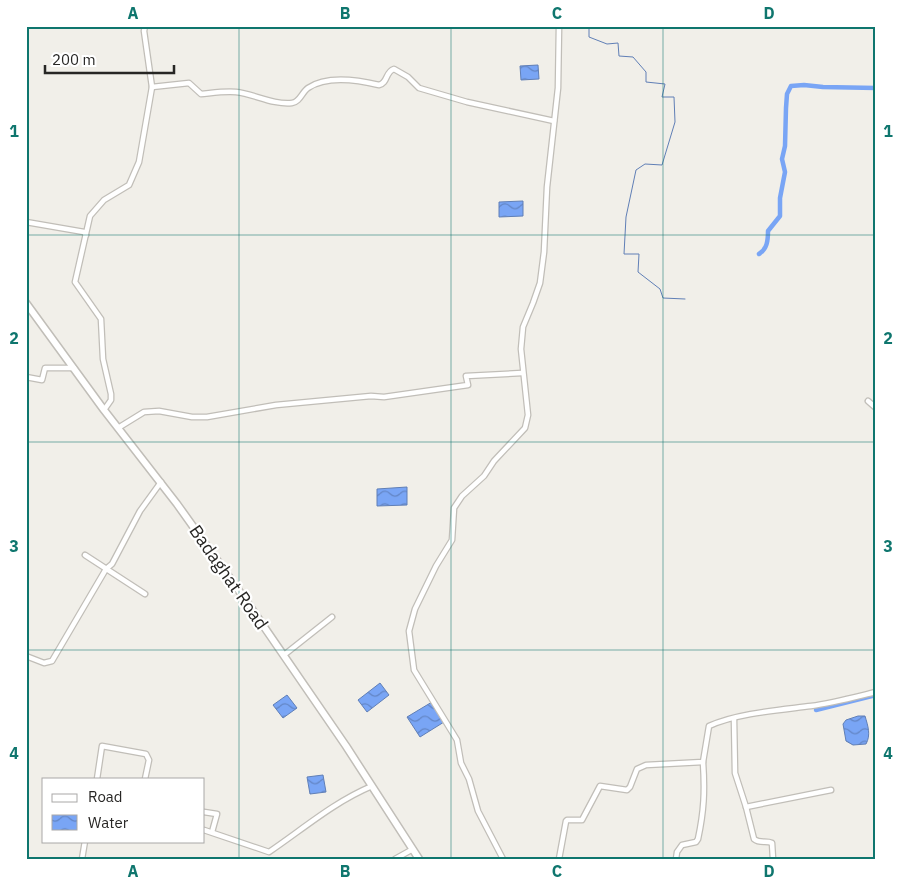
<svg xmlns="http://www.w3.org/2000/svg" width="902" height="885" font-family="'IBM Plex Sans',sans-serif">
<defs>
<pattern id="water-waves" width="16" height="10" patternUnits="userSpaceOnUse" patternTransform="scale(1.25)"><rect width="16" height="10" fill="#79a5f5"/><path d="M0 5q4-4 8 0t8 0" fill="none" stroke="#6386c6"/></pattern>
</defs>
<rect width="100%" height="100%" fill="#f1efe9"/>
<g fill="url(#water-waves)" stroke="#607fb6">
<polygon points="538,65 539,79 521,80 520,66"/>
<polygon points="523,201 523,216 499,217 499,202"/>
<polygon points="407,487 407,505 377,506 377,489"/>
<polygon points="380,683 389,695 367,712 358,700"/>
<polygon points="287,695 297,708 283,718 273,705"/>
<polygon points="432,702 444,722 420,737 407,717"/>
<path d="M858,716H865C868,726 871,735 866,744L853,745L846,741L843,724L846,720Z"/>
<polygon points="323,775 326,792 310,794 307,777"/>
</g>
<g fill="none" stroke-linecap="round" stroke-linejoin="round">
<polyline stroke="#607fb6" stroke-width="1" points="589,26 589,37 607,44 618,43 619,56 633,57 646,72 646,82 665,84 662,97 674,97 675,122 662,165 645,164 636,170 626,217 624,254 639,254 638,272 660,289 663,298 685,299"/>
<g stroke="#79a5f5" stroke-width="4.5">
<path d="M759,254C767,249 768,241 768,231L780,216V198L785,172L782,159L785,146L786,108L787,94L791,86L804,85L823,87L876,88"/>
<polyline points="816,710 876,695"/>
</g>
<g stroke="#c1beb8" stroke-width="7">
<g id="street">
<path d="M152,87L189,83L201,94C212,93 224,91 236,92C254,94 273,105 292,103C300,102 302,92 308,88C327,75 358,80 379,85C388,83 385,72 394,69L408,77L419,88L467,102L554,121"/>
<polyline points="26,222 84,232 86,235"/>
<polyline points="26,377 42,380 45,368 74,368"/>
<polyline points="868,401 876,408"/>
<polyline points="104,410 111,400 111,394 103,359 101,319 75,282 90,216 104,200 129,185 139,162 152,87 144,31 145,26"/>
<polyline points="118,428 144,412 159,411 192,417 207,417 276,405 371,396 384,397 468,385 466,376 522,373"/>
<polyline points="85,555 145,594"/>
<polyline points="284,655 332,617"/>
<polyline points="26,656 44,663 52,661 106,569 112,564 140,511 161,482"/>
<path d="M734,719L735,773L746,807L754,839C760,844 766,840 772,843L773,859"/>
<polyline points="97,779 102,746 146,754 149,760 145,779"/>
<polyline points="746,807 831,790"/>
<polyline points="204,812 217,814 212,832"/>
<path d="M204,830L269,852C303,829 334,802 372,786"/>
<polyline points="82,859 85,841"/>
<polyline points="395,859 413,849"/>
<polyline points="503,859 478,811 469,779 461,763 457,740 414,670 409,631 415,609 436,566 452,540 454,508 462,496 484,476 494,461 525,428 528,415 521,349 523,327 533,303 540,283 544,252 547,187 558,88 559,26"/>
<path d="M559,859L566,821L567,820H582L600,786L627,790L630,787L637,769L646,765L703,762L709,726C738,713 780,710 811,706C833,703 855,697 876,692"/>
<path d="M676,859L677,852L682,845L696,842L698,839C704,811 705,791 703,762"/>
</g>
</g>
<g stroke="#c1beb8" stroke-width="9">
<polyline id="secondary" points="26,303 104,410 177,504 247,602 346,746 419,859"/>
</g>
<use href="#street" stroke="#fff" stroke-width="4.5"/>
<use href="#secondary" stroke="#fff" stroke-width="6"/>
</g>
<path fill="none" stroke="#0f766e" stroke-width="1" stroke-opacity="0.55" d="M239,26V859M451,26V859M663,26V859M26,235H876M26,442H876M26,650H876"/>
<g text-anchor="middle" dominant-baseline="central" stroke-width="4.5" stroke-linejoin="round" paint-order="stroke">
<g font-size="18" fill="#272624" stroke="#fff">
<text transform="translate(229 577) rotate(55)">Badaghat Road</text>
</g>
</g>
<rect width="902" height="885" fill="none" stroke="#ffffff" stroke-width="55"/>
<rect x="42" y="778" width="162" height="65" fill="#ffffff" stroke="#a9a8a7"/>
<rect x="52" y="794" width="25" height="8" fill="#ffffff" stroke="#a9a8a7"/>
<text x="88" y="802" font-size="15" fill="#272624">Road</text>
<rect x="52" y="815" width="25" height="15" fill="url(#water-waves)" stroke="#a9a8a7"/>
<text x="88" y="828" font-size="15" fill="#272624">Water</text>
<path d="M45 65v8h129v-8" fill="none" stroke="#272624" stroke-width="2.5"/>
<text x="52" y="65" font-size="15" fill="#272624" stroke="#ffffff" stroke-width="4" paint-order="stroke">200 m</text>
<rect x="28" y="28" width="846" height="830" fill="none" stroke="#0f766e" stroke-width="2"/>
<g font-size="16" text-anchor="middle" font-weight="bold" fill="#0f766e">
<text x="133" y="19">A</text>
<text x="345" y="19">B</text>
<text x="557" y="19">C</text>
<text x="769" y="19">D</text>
<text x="14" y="137">1</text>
<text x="888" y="137">1</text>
<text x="14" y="344">2</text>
<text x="888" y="344">2</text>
<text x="14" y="552">3</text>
<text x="888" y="552">3</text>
<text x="14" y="759">4</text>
<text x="888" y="759">4</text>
<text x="133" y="877">A</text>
<text x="345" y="877">B</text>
<text x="557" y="877">C</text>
<text x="769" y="877">D</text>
</g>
</svg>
